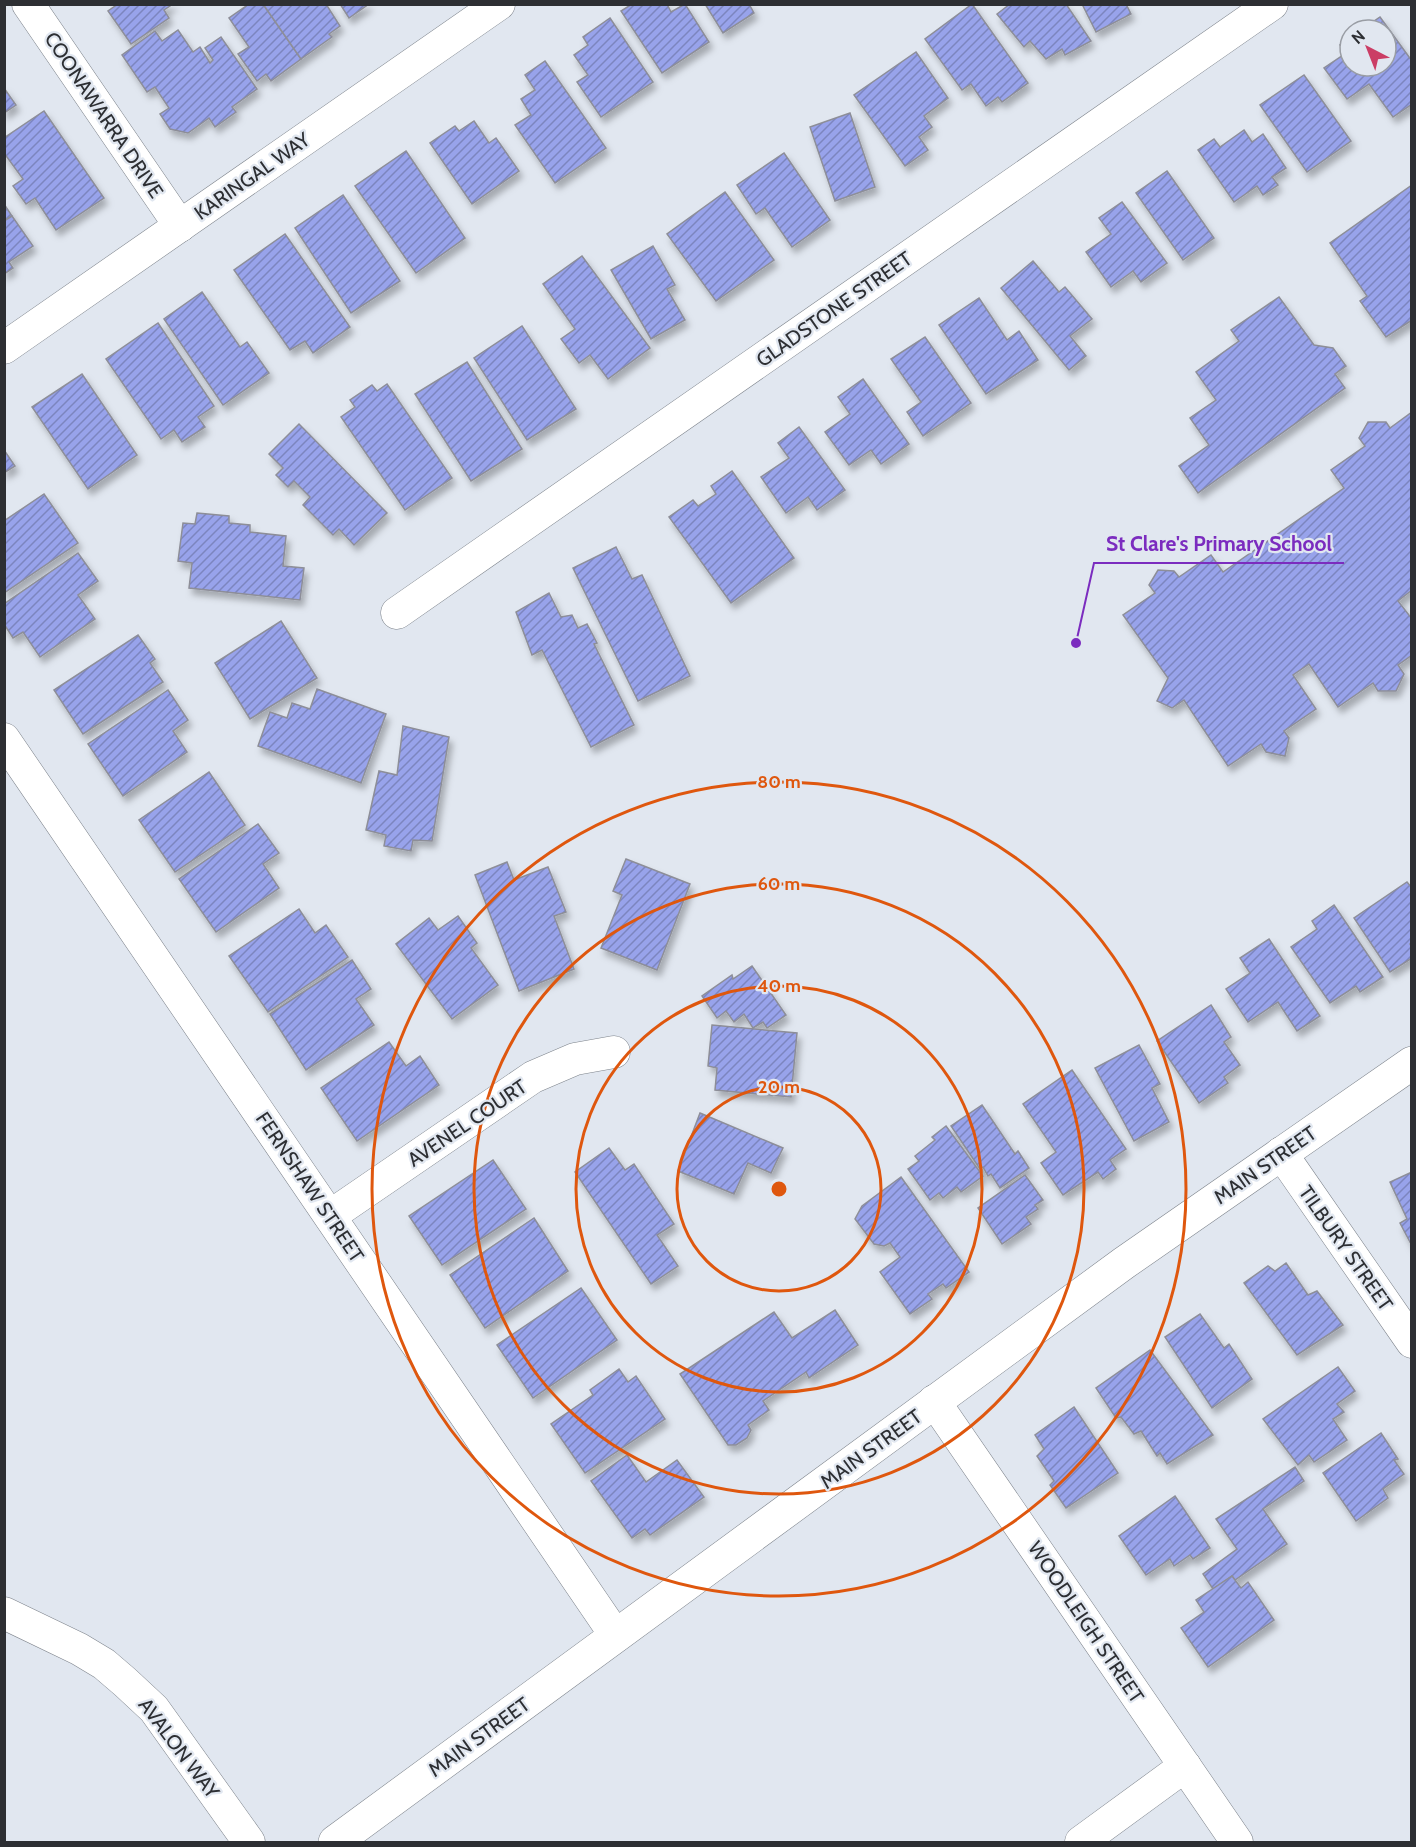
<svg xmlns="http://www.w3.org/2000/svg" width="1416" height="1847" font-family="Cabin,sans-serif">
<defs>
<pattern id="building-hatch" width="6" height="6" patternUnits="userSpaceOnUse" patternTransform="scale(1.5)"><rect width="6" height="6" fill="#98a3eb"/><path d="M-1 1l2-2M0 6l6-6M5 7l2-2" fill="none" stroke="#7c85bf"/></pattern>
<filter id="shadow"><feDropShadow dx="3.5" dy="6" stdDeviation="3" flood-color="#0004"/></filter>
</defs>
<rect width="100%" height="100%" fill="#e1e7f0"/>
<g fill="url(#building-hatch)" stroke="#8d8e98" stroke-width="1.5" filter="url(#shadow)">
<polygon points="118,4 173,4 164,10 169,18 131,44 108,11"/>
<polygon points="249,4 263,4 301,59 271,81 266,74 257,81 238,54 249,47 229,18"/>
<polygon points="263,4 326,4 340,26 329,34 332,37 301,59"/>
<polygon points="340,4 369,4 349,18"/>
<polygon points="632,4 667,4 671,12 685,4 709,42 662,73 621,11"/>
<polygon points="705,4 749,4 754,13 723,33"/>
<polygon points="972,4 1028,83 1002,102 998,97 986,106 971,84 962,90 925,39"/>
<polygon points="1010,4 1066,4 1091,41 1065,55 1062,49 1046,59 1030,41 1024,47 997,14"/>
<polygon points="1082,4 1126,4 1131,14 1096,32"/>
<polygon points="1380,17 1412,61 1412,104 1393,117 1369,84 1347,99 1324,68 1346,53 1340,45 1350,38 1350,66 1386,66 1386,30 1361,30"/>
<polygon points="610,18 653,82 601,117 577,82 588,75 574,55 588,45 583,37"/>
<polygon points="178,30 193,52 200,47 210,63 213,60 205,48 221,37 257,89 232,107 236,112 215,127 209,118 188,133 170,129 160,114 169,108 155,87 147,92 122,55 155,31 162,41"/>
<polygon points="916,52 948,98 924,116 932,127 919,137 928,150 905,166 854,95"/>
<polygon points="545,61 606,148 555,183 515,125 531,115 521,99 535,90 525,75"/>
<polygon points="1304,75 1351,141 1307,172 1260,105"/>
<polygon points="4,88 16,105 4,113"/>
<polygon points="44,111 104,198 56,230 35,198 26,204 13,186 23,179 4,153 4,138"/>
<polygon points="850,113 875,187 835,201 810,127"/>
<polygon points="474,121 489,143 496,138 519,171 472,204 430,143 455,126 459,131"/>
<polygon points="1244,130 1252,142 1263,134 1286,168 1272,177 1278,185 1263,195 1257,186 1234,202 1198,150 1214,139 1220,147"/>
<polygon points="406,151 465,238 416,273 355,186"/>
<polygon points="784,153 830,220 792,247 765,208 756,214 737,185"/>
<polygon points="1167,171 1214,238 1183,260 1136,193"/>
<polygon points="1412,185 1412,320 1386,337 1360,301 1367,296 1330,243"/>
<polygon points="725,192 774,260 716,301 667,234"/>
<polygon points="343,195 400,281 351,313 295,228"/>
<polygon points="1122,202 1167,263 1141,282 1133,271 1111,287 1086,252 1111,234 1099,218"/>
<polygon points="4,204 12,216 4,221"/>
<polygon points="12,216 33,246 9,262 13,268 4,274 4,221"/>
<polygon points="285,234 350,327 313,353 305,341 290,350 234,270"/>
<polygon points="653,246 675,285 667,289 685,320 651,339 611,270"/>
<polygon points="582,256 650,348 608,379 590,355 579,363 561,339 575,329 543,284"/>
<polygon points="1033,261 1059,292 1065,287 1092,319 1070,336 1086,356 1069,370 1001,288"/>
<polygon points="202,292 240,347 247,342 269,373 223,405 164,319"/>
<polygon points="1279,297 1314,345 1333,348 1346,366 1335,374 1345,388 1198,493 1179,466 1209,445 1190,418 1216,400 1196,372 1239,341 1231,330"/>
<polygon points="979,298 1007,340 1019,331 1038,360 986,394 939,325"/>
<polygon points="158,323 214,406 198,417 205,427 182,442 174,430 161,439 106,359"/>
<polygon points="522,326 576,409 527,440 474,358"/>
<polygon points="925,337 971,403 923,436 907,412 921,402 891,359"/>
<polygon points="467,362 522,449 471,481 415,394"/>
<polygon points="82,374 137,455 88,489 32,407"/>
<polygon points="863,379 909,444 881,464 871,450 849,465 825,432 850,414 838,397"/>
<polygon points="387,384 452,478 405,510 341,417 355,407 350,400 372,385 377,391"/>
<polygon points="1412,412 1412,590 1398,601 1412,619 1412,655 1398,665 1404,674 1396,691 1378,691 1373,683 1338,707 1309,664 1293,675 1316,709 1284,731 1289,738 1285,756 1266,752 1261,744 1228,766 1184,700 1172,708 1157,701 1168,678 1123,615 1155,593 1149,585 1158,570 1174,571 1179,577 1211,555 1223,572 1344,488 1331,470 1365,446 1359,438 1368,422 1386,422 1390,428"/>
<polygon points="299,424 387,513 354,545 339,529 333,535 303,505 310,497 294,481 288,487 276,475 283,468 269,454"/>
<polygon points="799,427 845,490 817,510 808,497 786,513 761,477 789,458 778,443"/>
<polygon points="4,450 15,466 4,473"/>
<polygon points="732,471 794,558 731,603 669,517 693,500 698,506 716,494 711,486"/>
<polygon points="44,494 78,543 4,593 4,521"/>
<polygon points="197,513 229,516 229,523 250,525 250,532 286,536 283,566 304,568 300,600 189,588 192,563 178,561 183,523 195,524"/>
<polygon points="616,547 632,579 642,575 690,676 638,701 573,568"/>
<polygon points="78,553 98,581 78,595 95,619 40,657 23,632 13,638 4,624 4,604"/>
<polygon points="549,593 561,617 572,615 578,628 587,624 597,643 594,644 634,725 591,747 542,650 532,655 516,612"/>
<polygon points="281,621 317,678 250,719 215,663"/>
<polygon points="138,635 155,659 150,663 163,682 83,734 54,690"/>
<polygon points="317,689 386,714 361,783 258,746 270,712 287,718 292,703 310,709"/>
<polygon points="168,690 188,720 173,731 187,752 123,796 88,744"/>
<polygon points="403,726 449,737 432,841 413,840 411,851 384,846 386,835 366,830 379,771 397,775"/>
<polygon points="209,772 245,825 175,872 139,820"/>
<polygon points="258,824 279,853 263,864 279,888 216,932 179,879"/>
<polygon points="626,859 690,884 657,970 601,948 622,895 613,891"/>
<polygon points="507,862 514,880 548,867 566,912 554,916 574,969 519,991 475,875"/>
<polygon points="1407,882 1412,888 1412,943 1410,944 1412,947 1412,958 1390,972 1354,918"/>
<polygon points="1334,905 1383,977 1360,992 1356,986 1330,1003 1291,947 1317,929 1312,921"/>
<polygon points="299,909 315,933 326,925 348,957 268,1012 229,956"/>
<polygon points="458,916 477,943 471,948 498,985 452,1019 396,944 429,918 438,930"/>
<polygon points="1269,939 1320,1016 1297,1031 1278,1002 1248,1022 1226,989 1250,973 1240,958"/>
<polygon points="352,960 371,989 356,999 374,1025 306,1070 270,1014"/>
<polygon points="752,966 786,1015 767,1028 763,1022 753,1028 744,1014 734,1022 726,1011 717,1018 702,996 732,975 733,979"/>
<polygon points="1211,1005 1231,1037 1224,1042 1240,1065 1224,1077 1228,1083 1199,1103 1157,1041"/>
<polygon points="712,1025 797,1033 791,1097 715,1090 717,1068 708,1066"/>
<polygon points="389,1042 406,1066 420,1056 439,1085 357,1141 321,1088"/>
<polygon points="1139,1045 1160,1084 1152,1088 1169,1122 1134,1141 1095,1068"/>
<polygon points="1072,1070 1126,1149 1110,1160 1116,1169 1103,1179 1098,1172 1063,1195 1041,1163 1056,1152 1023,1104"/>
<polygon points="982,1105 1015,1154 1018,1151 1029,1168 1000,1188 991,1174 988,1176 983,1167 980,1169 951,1126"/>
<polygon points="700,1113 783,1148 771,1173 748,1163 734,1194 678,1171"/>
<polygon points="946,1126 983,1176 961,1192 957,1187 943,1198 939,1193 930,1200 908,1169 919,1161 915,1156 935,1140 932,1137"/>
<polygon points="609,1148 625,1170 634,1164 674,1224 657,1235 678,1266 651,1284 575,1172"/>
<polygon points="493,1160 526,1209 442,1265 409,1216"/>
<polygon points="1412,1172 1412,1246 1400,1223 1407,1219 1390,1182"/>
<polygon points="1025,1175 1043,1200 1035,1205 1038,1209 1026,1217 1031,1224 1002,1244 978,1208"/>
<polygon points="901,1177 969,1272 946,1288 943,1284 928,1294 932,1299 910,1314 880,1272 900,1257 890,1243 884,1246 874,1244 855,1219 862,1206"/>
<polygon points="534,1218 568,1271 485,1328 450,1275"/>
<polygon points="1286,1263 1308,1295 1317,1291 1343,1325 1297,1355 1244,1283 1268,1266 1275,1271"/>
<polygon points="581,1288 617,1340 533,1398 497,1345"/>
<polygon points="835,1310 858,1345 809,1378 806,1372 763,1401 769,1410 748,1425 751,1430 747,1438 736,1445 728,1445 680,1374 774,1312 792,1338"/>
<polygon points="1200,1314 1224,1348 1229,1344 1252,1379 1212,1408 1165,1337"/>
<polygon points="1150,1350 1213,1435 1167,1464 1160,1453 1157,1456 1141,1431 1134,1434 1121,1417 1116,1418 1096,1388"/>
<polygon points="1338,1367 1355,1391 1337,1404 1344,1412 1333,1419 1347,1440 1314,1462 1309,1455 1298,1465 1263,1419"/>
<polygon points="619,1369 628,1382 636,1376 665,1419 585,1473 551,1424 593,1395 590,1390"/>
<polygon points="1074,1407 1118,1473 1066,1508 1050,1485 1054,1481 1037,1456 1044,1449 1035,1435"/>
<polygon points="1381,1433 1398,1459 1394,1460 1404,1474 1383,1489 1388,1498 1356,1521 1323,1473"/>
<polygon points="627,1455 646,1482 677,1460 704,1497 650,1535 645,1529 632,1538 591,1481"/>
<polygon points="1295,1467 1304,1481 1263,1509 1287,1544 1235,1580 1232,1576 1213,1589 1203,1574 1237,1549 1216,1519"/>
<polygon points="1175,1496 1210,1548 1193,1559 1190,1555 1174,1566 1170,1559 1146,1575 1119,1536"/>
<polygon points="1232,1576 1241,1588 1248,1582 1274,1620 1208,1667 1181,1628 1204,1612 1196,1600"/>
</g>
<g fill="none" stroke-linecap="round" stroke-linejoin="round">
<g stroke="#7d838b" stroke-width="33">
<g id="street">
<polyline points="28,4 180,226"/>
<polyline points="4,348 499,4"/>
<polyline points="397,613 1272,4"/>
<polyline points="4,739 616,1636"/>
<polyline points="1281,1153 1412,1342"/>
<polyline points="330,1216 533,1077 575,1059 614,1052"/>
<polyline points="934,1401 1237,1842"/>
<polyline points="4,1613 79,1649 104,1664 125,1682 154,1709 249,1842"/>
<polyline points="1081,1842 1185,1766"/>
</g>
</g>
<g stroke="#7d838b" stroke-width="34">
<polyline id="secondary" points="335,1842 1124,1263 1412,1063"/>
</g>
<use href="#street" stroke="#fff" stroke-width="32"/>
<use href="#secondary" stroke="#fff" stroke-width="33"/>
</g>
<g fill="none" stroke="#df570e" stroke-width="3">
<circle cx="779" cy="1189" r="102"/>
<circle cx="779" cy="1189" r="203"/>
<circle cx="779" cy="1189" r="305"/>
<circle cx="779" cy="1189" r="407"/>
</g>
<g text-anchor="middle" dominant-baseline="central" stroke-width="4.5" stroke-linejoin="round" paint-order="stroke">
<g font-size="20" fill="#2d2f33" stroke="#e1e7f0">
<text transform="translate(104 115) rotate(56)">COONAWARRA DRIVE</text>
<text transform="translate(252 176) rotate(-35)">KARINGAL WAY</text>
<text transform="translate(834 309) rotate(-35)">GLADSTONE STREET</text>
<text transform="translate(467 1123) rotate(-34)">AVENEL COURT</text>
<text transform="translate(1265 1165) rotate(-35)">MAIN STREET</text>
<text transform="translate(310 1187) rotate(56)">FERNSHAW STREET</text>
<text transform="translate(1346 1248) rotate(55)">TILBURY STREET</text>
<text transform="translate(871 1449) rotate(-36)">MAIN STREET</text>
<text transform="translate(1086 1622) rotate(56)">WOODLEIGH STREET</text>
<text transform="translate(479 1737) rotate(-36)">MAIN STREET</text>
<text transform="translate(179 1748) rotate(53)">AVALON WAY</text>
</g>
</g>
<circle cx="779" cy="1189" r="9" fill="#df570e" stroke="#e1e7f0" stroke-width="3"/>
<g font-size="18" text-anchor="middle" font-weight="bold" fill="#df570e" stroke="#e1e7f0" stroke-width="4.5" stroke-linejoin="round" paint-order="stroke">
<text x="779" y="788">80 m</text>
<text x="779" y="890">60 m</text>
<text x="779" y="992">40 m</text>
<text x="779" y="1093">20 m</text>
</g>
<path fill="none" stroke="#7b2cbf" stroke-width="2" d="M1076 643L1094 563H1344"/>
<circle fill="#7b2cbf" stroke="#e1e7f0" stroke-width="2" cx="1076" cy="643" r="6"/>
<g font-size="21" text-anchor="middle" font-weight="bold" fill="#7b2cbf" stroke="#e1e7f0" stroke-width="4.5" stroke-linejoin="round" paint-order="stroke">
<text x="1219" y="551">St Clare's Primary School</text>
</g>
<rect width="1416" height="1847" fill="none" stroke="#2d2f33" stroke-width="12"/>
<g transform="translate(1368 48) rotate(318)"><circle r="28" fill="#e1e7f0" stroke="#999da4" stroke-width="1.5"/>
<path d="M0-4.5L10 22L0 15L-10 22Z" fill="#cb3d65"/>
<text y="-9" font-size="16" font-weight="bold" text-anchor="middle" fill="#2d2f33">N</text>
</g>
</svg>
